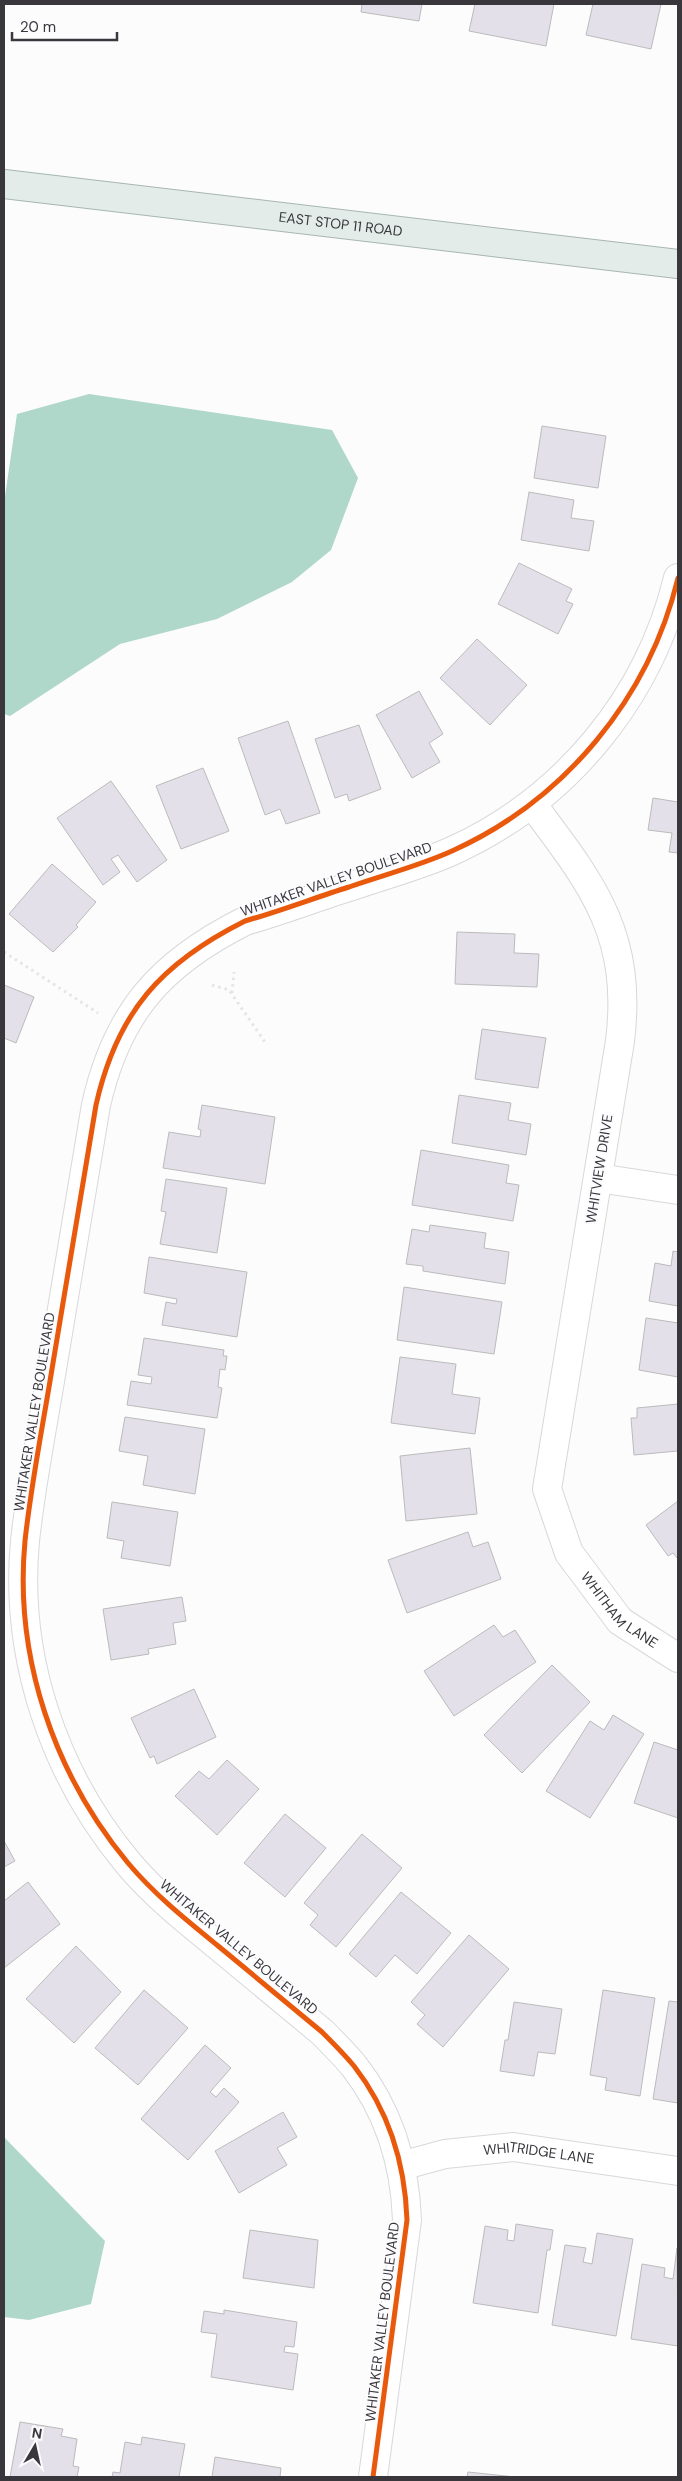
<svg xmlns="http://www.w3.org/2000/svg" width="682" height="2481" font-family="'DM Sans',sans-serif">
<rect width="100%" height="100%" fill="#fcfcfc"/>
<g fill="#afd8ca">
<polygon points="89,394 332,430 358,478 331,550 292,582 217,619 120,644 10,716 4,714 4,503 17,414"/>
<polygon points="4,2137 105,2241 91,2304 29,2320 4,2317"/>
</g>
<g fill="#e4e0e9" stroke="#bbbbbc">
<polygon points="362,4 422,4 419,21 361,12"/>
<polygon points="475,4 554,4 546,46 469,31"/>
<polygon points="593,4 661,4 651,49 586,35"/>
<polygon points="542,426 606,436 598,488 534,478"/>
<polygon points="529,492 574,500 571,518 594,521 589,551 521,540"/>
<polygon points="519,563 572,589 566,601 573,604 558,634 498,604"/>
<polygon points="477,639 527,685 490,725 440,678"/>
<polygon points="419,691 443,734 429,743 440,762 412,778 376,715"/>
<polygon points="288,721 320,813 286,824 280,809 265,815 238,738"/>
<polygon points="359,725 381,789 349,801 347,794 335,798 315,739"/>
<polygon points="203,768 229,831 181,849 156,786"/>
<polygon points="111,781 167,860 137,882 118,855 111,859 120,872 103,885 57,818"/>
<polygon points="653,798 678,802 678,853 669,852 672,833 648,830"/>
<polygon points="52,864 96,902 76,925 78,927 53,952 9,914"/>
<polygon points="457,932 515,934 514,953 539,954 537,987 455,984"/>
<polygon points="4,985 34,997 16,1043 4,1038"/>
<polygon points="482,1029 546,1038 538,1088 475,1079"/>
<polygon points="459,1095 511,1103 508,1120 531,1124 526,1155 452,1143"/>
<polygon points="202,1105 275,1117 265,1184 163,1168 169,1132 200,1137 201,1130 198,1129"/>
<polygon points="421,1150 509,1165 506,1183 519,1185 513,1221 412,1205"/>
<polygon points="166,1179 227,1188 217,1253 160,1244 166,1212 161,1211"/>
<polygon points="430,1225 486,1233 484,1248 509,1252 505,1284 423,1271 423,1266 406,1264 412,1229 429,1232"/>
<polygon points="673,1251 678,1252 678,1306 649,1301 655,1263 671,1266"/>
<polygon points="149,1257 247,1272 237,1337 162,1325 166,1302 176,1304 177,1299 144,1293"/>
<polygon points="404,1287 502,1302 494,1354 397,1340"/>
<polygon points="646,1318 678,1323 678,1377 639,1370"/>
<polygon points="144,1338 224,1350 223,1356 227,1356 225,1370 220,1369 218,1387 222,1388 217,1418 127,1405 131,1381 151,1384 152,1377 138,1375"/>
<polygon points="400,1357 456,1364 452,1394 480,1398 475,1434 391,1423"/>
<polygon points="678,1404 678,1451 634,1455 631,1418 637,1418 637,1408"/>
<polygon points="125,1417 205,1429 195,1494 143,1485 148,1456 119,1451"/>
<polygon points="470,1448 477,1514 406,1521 400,1456"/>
<polygon points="678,1501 678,1559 673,1553 668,1556 646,1525"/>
<polygon points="112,1502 178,1512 170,1566 121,1558 124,1541 107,1538"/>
<polygon points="468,1532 473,1547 488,1542 501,1579 407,1613 388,1560"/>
<polygon points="182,1597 186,1621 173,1623 176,1644 148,1649 149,1654 111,1660 103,1609"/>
<polygon points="494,1625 503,1637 515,1630 536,1662 454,1716 424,1671"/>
<polygon points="552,1665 590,1702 522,1773 484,1735"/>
<polygon points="194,1689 216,1737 157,1764 154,1756 150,1758 131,1718"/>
<polygon points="613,1715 644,1734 590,1818 546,1791 590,1721 604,1730"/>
<polygon points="654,1742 678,1750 678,1818 634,1803"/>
<polygon points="227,1760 259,1789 217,1835 175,1796 199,1771 209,1779"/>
<polygon points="285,1814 326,1848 285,1897 244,1863"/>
<polygon points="362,1834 402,1868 336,1947 310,1925 318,1915 304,1903"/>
<polygon points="4,1841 15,1861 4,1867"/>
<polygon points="28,1882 60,1924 4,1968 4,1901"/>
<polygon points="401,1892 451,1933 417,1974 395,1955 376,1977 349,1954"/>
<polygon points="469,1935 509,1969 443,2047 417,2024 425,2015 411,2002"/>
<polygon points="76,1946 121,1992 74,2043 26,1999"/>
<polygon points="144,1990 188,2028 138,2085 95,2048"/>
<polygon points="603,1990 655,1998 640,2096 605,2090 607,2078 590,2075"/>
<polygon points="669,2001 678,2002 678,2103 653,2099"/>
<polygon points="514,2002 562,2009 555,2054 538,2052 534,2076 500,2071 505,2040 508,2040"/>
<polygon points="205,2045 231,2068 210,2092 216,2097 224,2088 239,2102 188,2160 141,2119"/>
<polygon points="283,2112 297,2137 277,2148 287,2165 239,2193 215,2151"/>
<polygon points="516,2224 553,2230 550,2250 547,2250 538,2313 473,2303 485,2226 508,2230 507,2240 514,2241"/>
<polygon points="250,2230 318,2240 314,2288 243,2278"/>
<polygon points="597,2233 633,2239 616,2336 552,2325 565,2245 586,2248 583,2262 592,2264"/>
<polygon points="677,2248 678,2346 631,2339 642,2264 665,2268 664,2277 673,2279"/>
<polygon points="224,2310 297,2322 294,2347 285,2346 284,2352 298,2354 293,2390 211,2377 217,2334 201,2332 204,2311 224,2314"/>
<polygon points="20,2422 63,2429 61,2436 77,2439 73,2466 79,2467 77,2477 10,2477"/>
<polygon points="142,2437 185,2444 179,2477 112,2477 113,2472 120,2473 125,2442 141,2445"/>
<polygon points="215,2457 281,2468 280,2477 212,2477"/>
<polygon points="468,2472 515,2477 467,2477"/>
</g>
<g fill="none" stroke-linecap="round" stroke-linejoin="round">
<g stroke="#d9d7da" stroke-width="30">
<g id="minor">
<path id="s1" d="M532,804C592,884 633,934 620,1041L547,1489L569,1553L620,1621L678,1658"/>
<polyline points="598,1178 678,1190"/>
<path id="s2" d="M401,2166L445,2154L513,2147L678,2171"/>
<path d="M373,2477L407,2220C405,2163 389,2111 354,2066C344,2054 333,2043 322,2032C287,2003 252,1974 217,1945C185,1919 154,1894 128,1863C54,1774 14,1657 25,1541C31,1485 42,1430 51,1375C66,1285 81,1195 96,1105C117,1012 161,963 245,921C280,911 314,898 349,887C383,875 419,866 452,851C565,800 649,698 678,578"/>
</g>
</g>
<g stroke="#a7b6b2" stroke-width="30">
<g id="major">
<path id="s3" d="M4,184L678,264"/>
</g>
</g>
<g stroke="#e5e5e6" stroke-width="3" stroke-dasharray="2.5 4" stroke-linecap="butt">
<polyline points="4,952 98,1013"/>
<polyline points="212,985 229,990 267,1045"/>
<polyline points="232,993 234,972"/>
</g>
<use href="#minor" stroke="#fff" stroke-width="28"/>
<use href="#major" stroke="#e3ece9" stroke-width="28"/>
<g stroke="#fcfbfd" stroke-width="8">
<path id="cycleway" d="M373,2477L407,2220C405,2163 389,2111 354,2066C344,2054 333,2043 322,2032C287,2003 252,1974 217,1945C185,1919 154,1894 128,1863C54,1774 14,1657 25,1541C31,1485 42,1430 51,1375C66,1285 81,1195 96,1105C117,1012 161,963 245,921C280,911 314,898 349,887C383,875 419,866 452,851C565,800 649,698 678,578"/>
</g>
<use href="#cycleway" stroke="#e8590c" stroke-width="5"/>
</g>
<g text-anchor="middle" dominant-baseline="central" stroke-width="4" stroke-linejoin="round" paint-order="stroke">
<g font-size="14" fill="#39373c" stroke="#fcfbfd">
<text stroke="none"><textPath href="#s3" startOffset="339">EAST STOP 11 ROAD</textPath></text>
<text transform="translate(336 879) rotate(-19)">WHITAKER VALLEY BOULEVARD</text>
<text transform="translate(599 1169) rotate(-81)">WHITVIEW DRIVE</text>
<text transform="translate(34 1412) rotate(-81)">WHITAKER VALLEY BOULEVARD</text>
<text stroke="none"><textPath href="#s1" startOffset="860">WHITHAM LANE</textPath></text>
<text transform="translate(239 1947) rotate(40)">WHITAKER VALLEY BOULEVARD</text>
<text stroke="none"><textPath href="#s2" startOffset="140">WHITRIDGE LANE</textPath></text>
<text transform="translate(382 2322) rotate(-83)">WHITAKER VALLEY BOULEVARD</text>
</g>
</g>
<rect width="682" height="2481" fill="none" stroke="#39373c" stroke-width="10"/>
<g transform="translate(35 2446) rotate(9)" stroke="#fcfbfd" stroke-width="4" paint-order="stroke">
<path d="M0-4L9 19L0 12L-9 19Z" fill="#39373c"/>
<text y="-8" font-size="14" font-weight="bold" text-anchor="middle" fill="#39373c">N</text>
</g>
<path d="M12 32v8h105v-8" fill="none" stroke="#39373c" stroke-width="2.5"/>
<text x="20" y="32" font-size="15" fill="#39373c" stroke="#fcfbfd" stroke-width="4" paint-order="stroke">20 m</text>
</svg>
